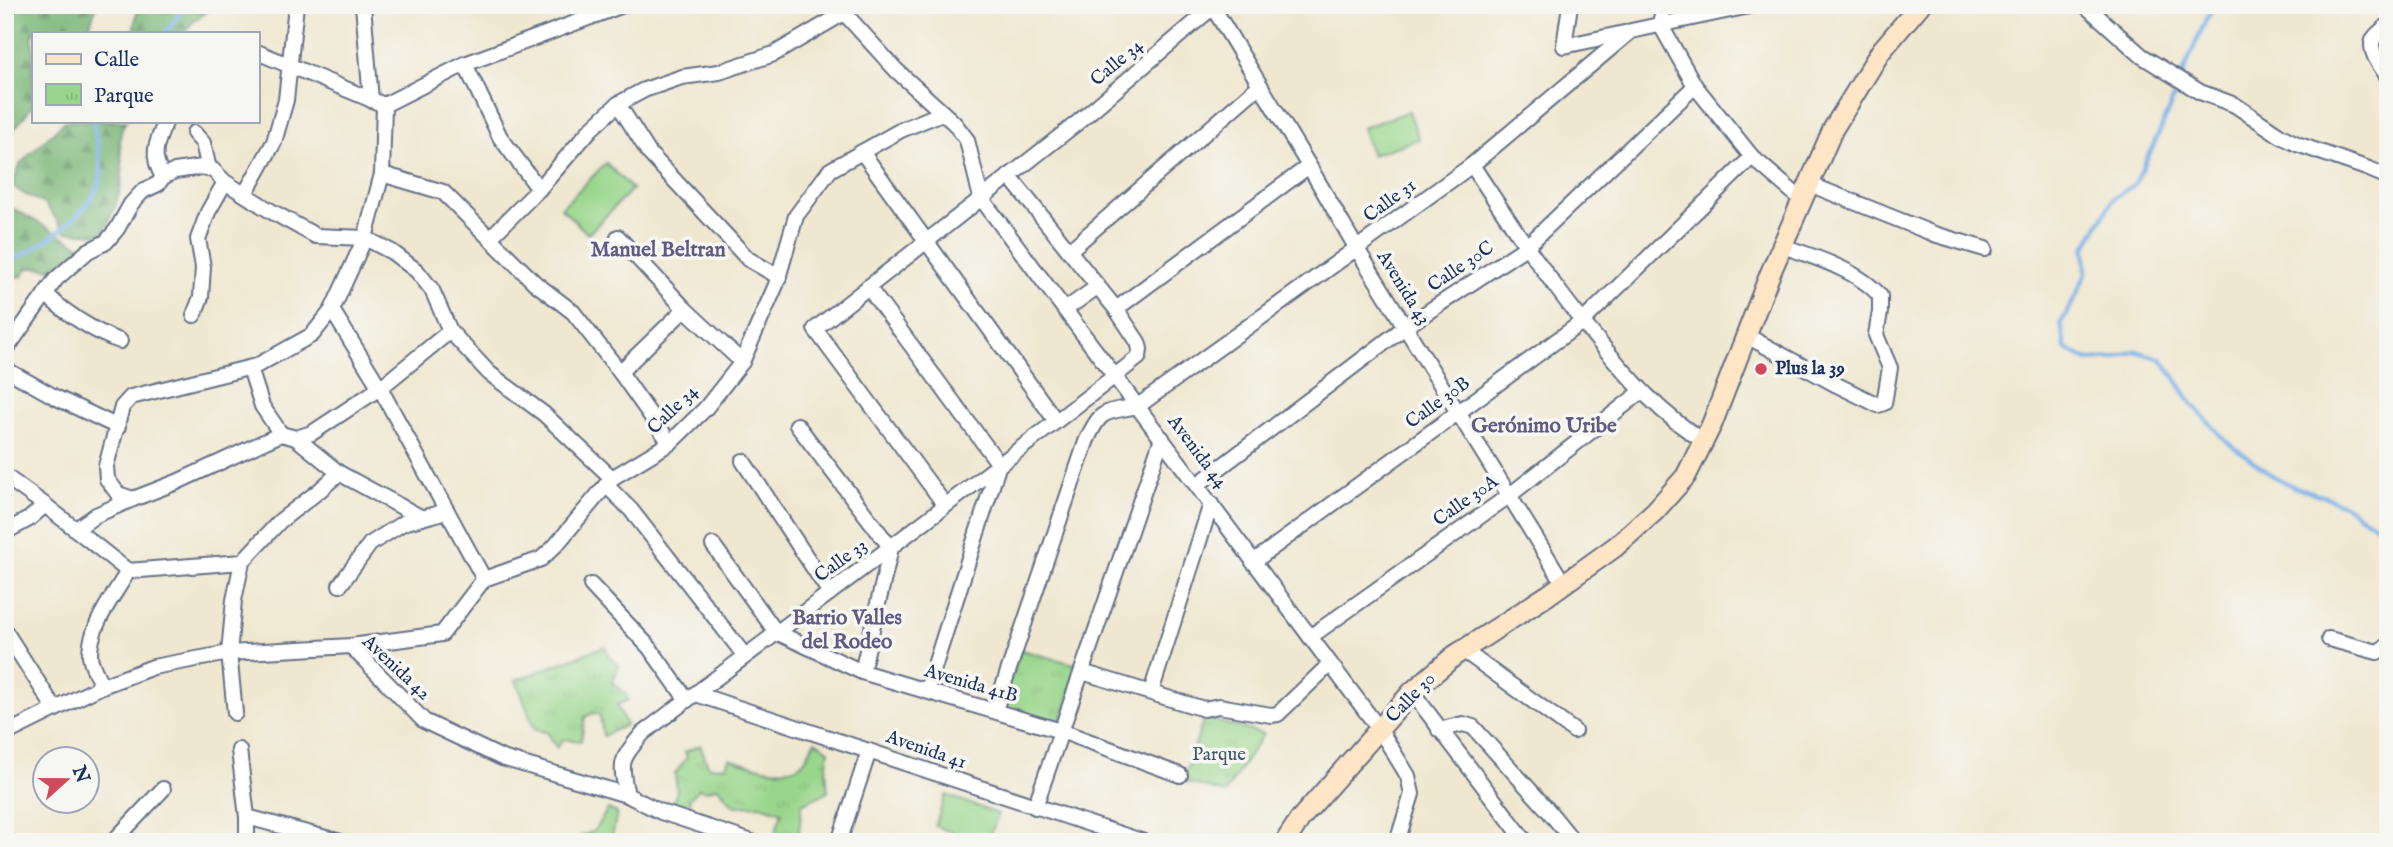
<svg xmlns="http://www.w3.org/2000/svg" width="2393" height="847" font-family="'IM FELL English',serif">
<defs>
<pattern id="forest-firs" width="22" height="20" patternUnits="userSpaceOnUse" patternTransform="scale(1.75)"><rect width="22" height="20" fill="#7ab777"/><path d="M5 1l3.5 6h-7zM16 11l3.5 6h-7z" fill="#639565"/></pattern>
<pattern id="park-tufts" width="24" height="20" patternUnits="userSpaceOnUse" patternTransform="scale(1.75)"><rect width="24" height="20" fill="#99d68b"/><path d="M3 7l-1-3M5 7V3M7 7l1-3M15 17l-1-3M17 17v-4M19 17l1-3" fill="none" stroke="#83b87a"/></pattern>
</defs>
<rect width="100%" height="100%" fill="#f6f6f2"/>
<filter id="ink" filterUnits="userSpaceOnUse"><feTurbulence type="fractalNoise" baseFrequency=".0143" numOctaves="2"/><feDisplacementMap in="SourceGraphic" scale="14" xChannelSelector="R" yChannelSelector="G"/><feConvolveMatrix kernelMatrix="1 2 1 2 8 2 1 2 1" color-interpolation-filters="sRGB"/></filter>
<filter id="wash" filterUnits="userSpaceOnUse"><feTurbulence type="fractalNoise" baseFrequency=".00686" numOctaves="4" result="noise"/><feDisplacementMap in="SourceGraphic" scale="28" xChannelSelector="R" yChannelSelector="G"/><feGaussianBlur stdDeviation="1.57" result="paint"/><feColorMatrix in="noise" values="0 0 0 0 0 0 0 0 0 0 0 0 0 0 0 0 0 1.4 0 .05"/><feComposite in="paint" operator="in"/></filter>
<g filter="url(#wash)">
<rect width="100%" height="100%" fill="#efe7cf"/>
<g fill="url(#forest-firs)" stroke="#4a736a" stroke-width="2">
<polygon points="5,5 97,5 87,33 33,33 33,105 5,141"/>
<polygon points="135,5 215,5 191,24 185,33 133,33 137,13"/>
<path d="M65,121H126C114,139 124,155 122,175C121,196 111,216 103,234L66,232L45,204L22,193L12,185L21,163Z"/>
<polygon points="5,204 82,247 51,269 36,267 26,269 23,276 5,278"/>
</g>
<g fill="url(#park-tufts)" stroke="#5a8274" stroke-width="2">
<polygon points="605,646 609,657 619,666 612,682 625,693 628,700 617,705 626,725 603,736 600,715 593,713 585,717 581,741 563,739 557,748 547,732 535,730 516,680"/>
<polygon points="1021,650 1078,665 1059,728 999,707"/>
<polygon points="1204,718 1263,734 1225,793 1183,781"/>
<path d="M815,741L829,750L826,770L828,792L802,804L798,842L773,839L782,812L761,805L734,806L718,787L705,791L700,788L689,799L692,812L672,805L677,791L675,774L687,757L685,752L700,745L709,767L726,766L729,758C747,764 790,779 804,761C808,755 812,748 815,741Z"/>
<polygon points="608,809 617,813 611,842 580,842 581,836 594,831"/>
</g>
<g fill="#99d68b" stroke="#5a8274" stroke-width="2">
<polygon points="1409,111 1419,139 1372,155 1362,128"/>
<polygon points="606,163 632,189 588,234 561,208"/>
<polygon points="946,795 998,814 988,842 979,842 935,826"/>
</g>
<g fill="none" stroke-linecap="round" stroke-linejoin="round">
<g stroke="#79afe7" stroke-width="4.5">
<polyline points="2216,5 2208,16 2198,37 2160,131 2135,184 2113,199 2085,248 2086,273 2074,300 2061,323 2065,348 2087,360 2114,358 2136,351 2162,359 2192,404 2226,441 2273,476 2294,487 2324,496 2346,506 2388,534"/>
<polyline points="165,33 179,15 183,5"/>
<path d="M5,263C36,251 98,210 101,174C102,156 94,139 94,121"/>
</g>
</g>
</g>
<g filter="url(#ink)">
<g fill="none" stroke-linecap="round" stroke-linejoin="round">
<g stroke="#656f86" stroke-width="18">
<g id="minor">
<polyline points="363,5 371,100"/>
<polyline points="837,5 896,70 954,123 967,140 981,198 1380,730 1408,776 1412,794 1397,842"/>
<polyline points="1570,5 1564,46 1629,32"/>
<polyline points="1664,5 1660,24 1695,86 1752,157 1802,200"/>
<polyline points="2085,5 2142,56 2200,92 2235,105 2281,136 2297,144 2369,169 2388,177"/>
<path d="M2385,27C2382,31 2375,35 2373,40C2368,51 2382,68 2388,77"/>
<polyline points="257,52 384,105"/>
<polyline points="465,64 500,137 539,189"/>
<polyline points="618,104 649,153 748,259 779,277"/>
<polyline points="194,133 203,143 209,169"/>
<polyline points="862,152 1056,421"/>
<path d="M1472,165C1512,226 1553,287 1600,343C1632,381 1661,415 1704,441"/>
<polyline points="382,174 443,192 535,283 573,312 620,372 670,443"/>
<path d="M163,177C150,156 156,143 166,121"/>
<polyline points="1809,184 1934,234 1985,249"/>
<polyline points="245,194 274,142 286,100 296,5"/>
<polyline points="618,237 685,309 742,362"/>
<polyline points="490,238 539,189 591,129 618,104 644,90 682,77 719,72 774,54 844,13"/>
<polyline points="1069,251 1260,85"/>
<polyline points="868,287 999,464 927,690"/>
<path d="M46,293C59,310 100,335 120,341"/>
<polyline points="1066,309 1097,287"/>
<polyline points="1116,309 1309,166"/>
<polyline points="332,310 380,388 484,579"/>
<polyline points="194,315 201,297 203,267 198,239 208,212 225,182"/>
<path d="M1747,336L1837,385L1878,405L1884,403L1890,368L1876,335L1880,312V296C1860,271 1812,256 1782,246"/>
<polyline points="5,351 56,279 88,251 106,242 117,229 131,204 143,191 158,184 163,177 175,171 202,167 213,170 225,182 269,210 316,236 365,238 392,252 417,271 432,290 450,331 489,373 544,414 612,478"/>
<polyline points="250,368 262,406 281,434"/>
<polyline points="5,369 55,397 118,427"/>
<polyline points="620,372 685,309"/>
<polyline points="797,425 891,548 862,672"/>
<polyline points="296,438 281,434 177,482 133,499 118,494 107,479 106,466 122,407 131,397 256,366 312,335 332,310 365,238 382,174 384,105 465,64 623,5"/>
<polyline points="743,461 830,593"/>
<polyline points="339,473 422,518"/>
<polyline points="5,476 45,505 29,519 5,532"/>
<polyline points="606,485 631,510 745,656"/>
<polyline points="1197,485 1405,327 1526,247 1695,86"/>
<polyline points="45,505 128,571 242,562"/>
<polyline points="945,505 815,329 1077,123 1207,12 1214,9 1309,166 1357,249 1564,584"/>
<polyline points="76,529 96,515 133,499"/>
<polyline points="713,545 776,632 862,672 1061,731 1180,775"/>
<polyline points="1253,562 1582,322 1752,157"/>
<polyline points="340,585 370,544 403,523 447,511"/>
<polyline points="591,585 649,647 687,700"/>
<polyline points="5,631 55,709"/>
<polyline points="1310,637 1510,495 1641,392"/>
<polyline points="2329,639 2377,652 2388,646"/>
<polyline points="351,646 424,721 502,758 627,795 661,812 752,842"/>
<polyline points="1463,650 1574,731"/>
<polyline points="1082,672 1204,709 1219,706 1271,715 1278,714 1330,664"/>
<path d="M102,686C98,677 91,666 90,656C89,626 114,596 128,571"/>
<polyline points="1151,692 1211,504"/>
<polyline points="1412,692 1526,842"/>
<polyline points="696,694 1144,842"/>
<path d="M995,710L1086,442C1101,408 1104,413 1138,406L1472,165L1631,31L1754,5"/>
<polyline points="235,713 229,653 234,600 242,562 280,521 320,490 339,473 296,438 312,433 380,388 450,331"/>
<polyline points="1439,730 1463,724 1473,727 1547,809 1574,842"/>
<polyline points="5,734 102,686 153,667 229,653 351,646 442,634 484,579 541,559 556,545 612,478 670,443 705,409 742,362 776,285 796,216 830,170 901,130 942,113"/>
<polyline points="239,750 247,817 247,842"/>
<path d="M627,795C619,760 621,760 643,733C809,608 976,485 1139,357L1140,349L1138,342L1116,309L1009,176"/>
<polyline points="1035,807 1162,438"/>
<polyline points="247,817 341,842"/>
<polyline points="113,842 163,789"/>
<polyline points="839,842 869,751"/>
</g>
</g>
<g stroke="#656f86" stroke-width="23">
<polyline id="secondary" points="1285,842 1300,819 1412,692 1454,656 1548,595 1615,547 1655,511 1686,476 1712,424 1770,274 1833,129 1881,51 1920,5"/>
</g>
<use href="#minor" stroke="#fff" stroke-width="14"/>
<use href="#secondary" stroke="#fde5c5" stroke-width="19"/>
</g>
</g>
<circle fill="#d1495b" stroke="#f6f6f2" stroke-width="2.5" cx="1761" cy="369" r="7"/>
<g text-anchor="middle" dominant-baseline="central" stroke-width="7" stroke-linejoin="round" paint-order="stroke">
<g font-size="19" fill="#1b2f5e" stroke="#f6f6f2">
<text transform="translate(1117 63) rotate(-40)">Calle 34</text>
<text transform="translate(1390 201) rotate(-36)">Calle 31</text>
<text transform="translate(1461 267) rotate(-34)">Calle 30C</text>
<text transform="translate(1403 288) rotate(58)">Avenida 43</text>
<text transform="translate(1438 403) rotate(-36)">Calle 30B</text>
<text transform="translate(673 410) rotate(-44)">Calle 34</text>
<text transform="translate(1197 452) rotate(53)">Avenida 44</text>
<text transform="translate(1466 501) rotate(-35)">Calle 30A</text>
<text transform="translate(841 561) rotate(-36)">Calle 33</text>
<text transform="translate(396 668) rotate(43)">Avenida 42</text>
<text transform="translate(971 684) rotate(16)">Avenida 41B</text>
<text transform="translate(1411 698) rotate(-46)">Calle 30</text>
<text transform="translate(926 750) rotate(19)">Avenida 41</text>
</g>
<g font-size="19" font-weight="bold" fill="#1b2f5e" stroke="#f6f6f2" text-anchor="start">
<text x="1775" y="369">Plus la 39</text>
</g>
<g font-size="19" fill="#3a5969" stroke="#f6f6f2">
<text x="1219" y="755">Parque</text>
</g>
<g font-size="21" font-weight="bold" fill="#605a84" stroke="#f6f6f2">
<text x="658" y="250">Manuel Beltran</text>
<text x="1544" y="426">Gerónimo Uribe</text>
<text x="847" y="618">Barrio Valles<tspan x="847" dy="24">del Rodeo</tspan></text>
</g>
</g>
<rect width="2393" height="847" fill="none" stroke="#f6f6f2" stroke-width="28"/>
<rect x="32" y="32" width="228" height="91" fill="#f6f6f2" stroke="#9ea6b7" stroke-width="2"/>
<rect x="46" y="54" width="35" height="10" fill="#fde5c5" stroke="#9ea6b7" stroke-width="2"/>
<text x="94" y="66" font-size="21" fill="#1b2f5e">Calle</text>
<rect x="46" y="84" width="35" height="21" fill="url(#park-tufts)" stroke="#9ea6b7" stroke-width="2"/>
<text x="94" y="102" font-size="21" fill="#1b2f5e">Parque</text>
<g transform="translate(66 780) rotate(69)"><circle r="33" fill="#f6f6f2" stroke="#9ea6b7" stroke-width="2"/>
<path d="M0-5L12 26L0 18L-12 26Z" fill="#d1495b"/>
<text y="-10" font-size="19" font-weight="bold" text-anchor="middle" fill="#1b2f5e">N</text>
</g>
</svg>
